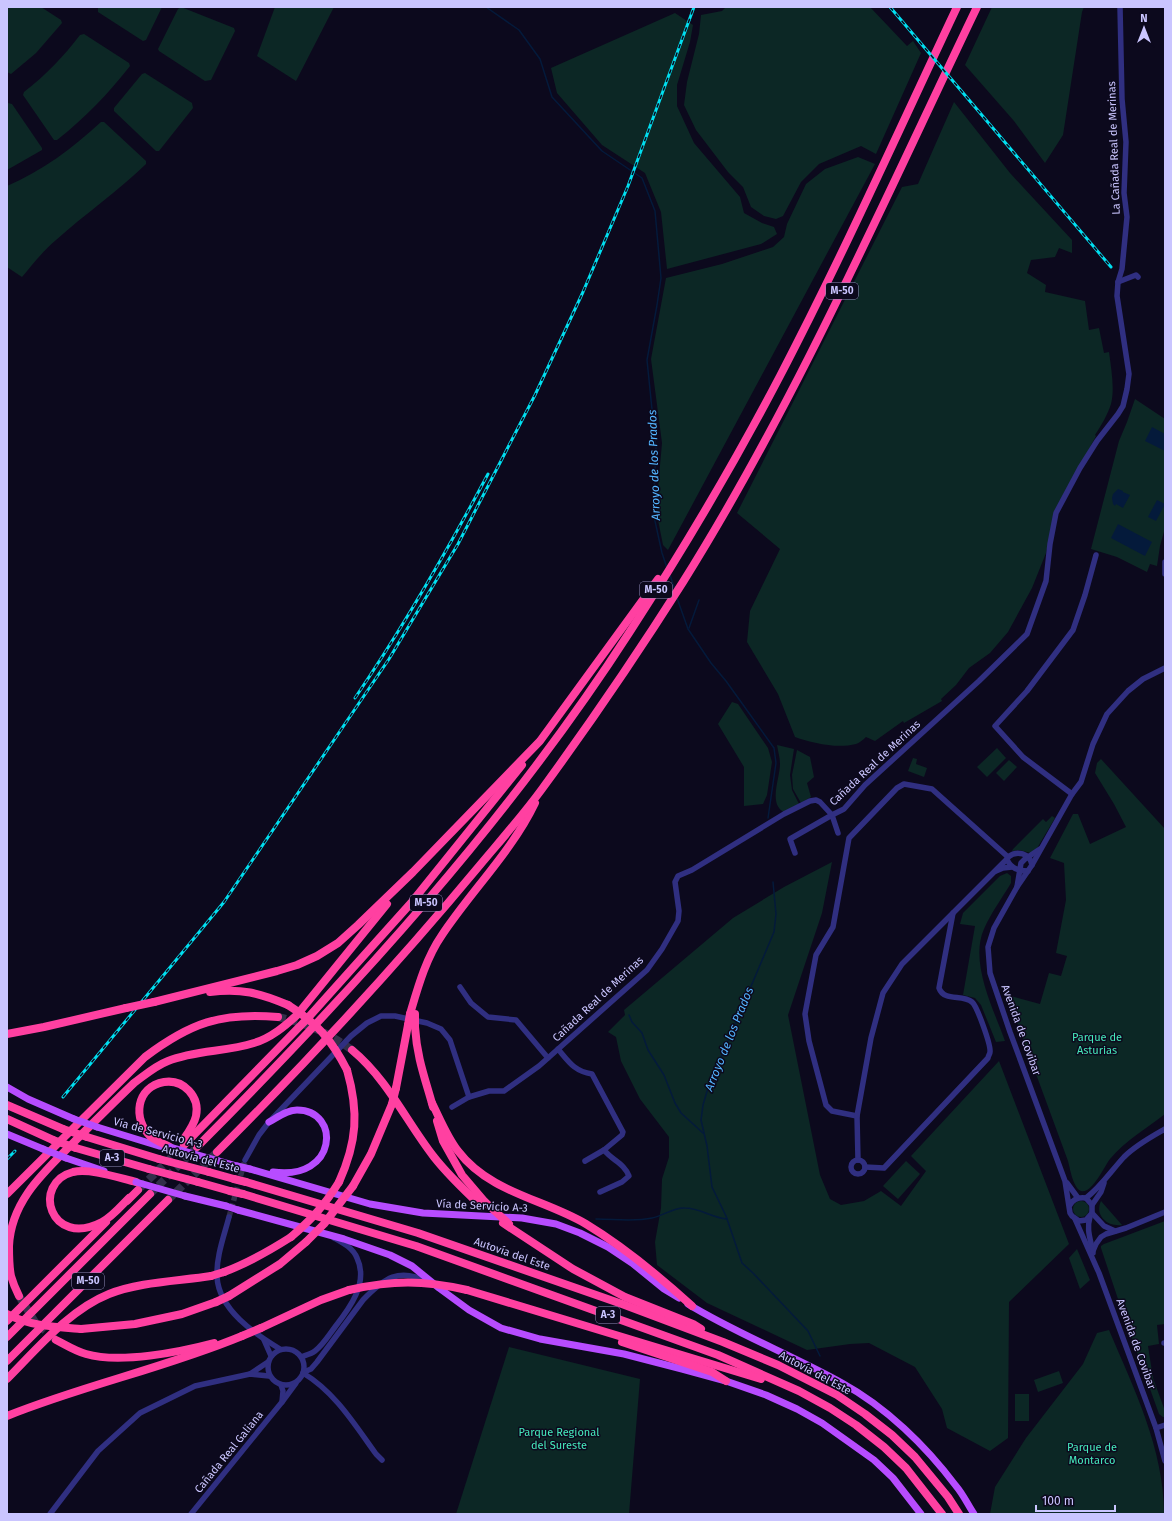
<svg xmlns="http://www.w3.org/2000/svg" width="1172" height="1521" font-family="'Fira Sans',sans-serif">
<rect width="100%" height="100%" fill="#0c091d"/>
<g fill="#0c2725">
<polygon points="7,7 41,7 61,20 62,23 36,53 11,74 7,72"/>
<polygon points="98,7 162,7 146,40 143,41 98,12"/>
<polygon points="181,7 234,28 235,31 211,80 205,81 159,51 158,49 178,9"/>
<polygon points="275,7 334,7 296,81 257,56"/>
<polygon points="726,7 870,7 907,46 913,41 921,53 876,154 861,146 819,164 801,182 783,216 776,219 764,216 751,207 743,187 728,172 696,130 684,105 687,82 699,34 701,15 722,11"/>
<polygon points="992,7 1084,7 1082,12 1063,135 1045,163 1014,121 965,65"/>
<polygon points="675,13 693,25 690,42 677,85 677,106 694,143 740,197 744,213 762,223 774,227 777,234 761,244 667,269 661,212 645,173 602,145 557,93 551,68"/>
<path d="M84,34L129,63L130,66C108,94 85,118 57,140H54L23,95L24,92C46,75 64,56 80,35Z"/>
<polygon points="145,73 192,103 193,108 159,151 156,151 114,111 114,108 142,74"/>
<path d="M954,102L1010,173L1072,240V253L1059,248L1055,257L1031,260L1027,273L1046,285L1045,292L1085,301L1089,330L1099,328L1104,353L1109,352C1111,368 1115,388 1111,404C1108,414 1101,426 1095,435L1096,436L1055,513L1046,553L1032,588L1008,632L990,653L969,668L956,685L941,699L942,701L904,723L903,721L875,741L866,737C863,740 859,743 856,744C837,749 812,743 795,737L778,694L747,642L750,611L780,549L737,513L902,187L918,184Z"/>
<polygon points="8,103 12,104 42,148 42,150 7,170 7,104"/>
<path d="M101,122H104L146,161V164C117,192 85,214 56,240C43,251 33,264 22,277L7,267V186C42,171 73,148 101,122Z"/>
<polygon points="858,157 875,164 668,550 663,545 656,510 662,443 651,359 666,278 722,264 773,247 784,237 787,224 806,184 825,169"/>
<polygon points="1135,399 1165,419 1165,528 1160,546 1157,566 1150,564 1147,572 1117,557 1091,549 1119,441 1127,422"/>
<polygon points="732,702 738,704 768,748 772,762 767,795 763,804 744,806 744,767 718,724"/>
<path d="M777,745L794,749L790,775L792,790L799,804L784,812C768,804 780,778 780,764C780,758 778,751 777,745Z"/>
<polygon points="997,748 1006,758 987,777 977,767"/>
<polygon points="797,750 810,757 814,777 807,783 811,797 801,803 793,789 792,775"/>
<polygon points="913,758 917,759 916,764 927,768 924,777 908,771"/>
<path d="M1101,759L1165,829V1114C1147,1128 1125,1141 1110,1159C1104,1167 1092,1194 1081,1191C1073,1188 1070,1168 1068,1161L1007,995L1040,1004L1049,973L1061,976L1067,956L1056,953L1066,900L1064,863L1050,858L1073,814H1078L1090,844L1126,827L1114,804L1095,773L1097,763Z"/>
<polygon points="1009,760 1017,767 1004,781 996,773"/>
<polygon points="1052,816 1055,818 1036,850 1031,853 1019,850 1012,851 1013,849 1043,819 1046,822"/>
<polygon points="832,862 822,913 788,1015 820,1175 830,1199 841,1205 864,1201 881,1191 901,1206 926,1171 911,1156 999,1061 1069,1244 1009,1302 1008,1438 990,1451 947,1428 942,1409 915,1367 869,1343 850,1344 807,1350 707,1303 657,1265 655,1242 661,1208 662,1179 669,1157 669,1137 640,1099 621,1061 616,1037 608,1032 625,1015 624,1010 733,918 784,887"/>
<path d="M1007,873L1011,876V883C1002,898 991,913 984,929C969,962 994,1010 1005,1041L996,1042L981,1005L975,998L963,995L975,926L960,924L963,913L1000,876Z"/>
<polygon points="906,1161 920,1174 898,1199 883,1186"/>
<circle cx="1081" cy="1209" r="8"/>
<path d="M1101,1201L1122,1225C1108,1227 1094,1216 1101,1201Z"/>
<polygon points="1165,1221 1165,1324 1157,1325 1159,1344 1148,1346 1153,1378 1165,1411 1165,1417 1163,1417 1159,1414 1120,1305 1101,1248 1101,1246 1104,1244"/>
<polygon points="1077,1249 1090,1280 1080,1289 1069,1258"/>
<path d="M1109,1330C1134,1389 1164,1449 1164,1514H990L995,1487L1026,1438L1083,1364L1097,1333Z"/>
<polygon points="509,1347 640,1379 629,1514 456,1514"/>
<polygon points="1059,1371 1063,1383 1038,1392 1034,1380"/>
<rect x="1015" y="1394" width="14" height="27"/>
</g>
<g fill="#041a3b">
<polygon points="1152,427 1165,434 1165,451 1145,441"/>
<polygon points="1118,489 1123,491 1123,492 1130,495 1123,508 1116,504 1115,506 1113,504 1112,498 1113,494"/>
<polygon points="1157,500 1165,504 1156,521 1148,517"/>
<polygon points="1118,524 1152,542 1145,556 1111,538"/>
</g>
<g fill="none" stroke-linecap="round" stroke-linejoin="round">
<g stroke="#041a3b" stroke-width="1.5">
<polyline points="486,7 519,30 540,59 552,97 602,151 642,178 655,211 661,278 657,305 647,360 656,449 653,512 662,553 667,568"/>
<polyline points="670,575 675,590"/>
<polyline points="677,598 688,629 711,663 726,681 774,748 776,763 768,818"/>
<polyline points="689,628 699,600"/>
<polyline points="773,882 776,914 774,932 708,1088 703,1105 701,1120 707,1146 712,1187 726,1216 742,1263 753,1273 808,1331 820,1356"/>
<polyline points="629,1015 632,1022 642,1033 648,1050 664,1075 675,1103 681,1113 703,1133"/>
<path d="M596,1219C615,1219 634,1222 652,1218C663,1216 674,1207 685,1208C700,1208 712,1218 727,1219"/>
</g>
<polyline stroke="#322f4a" stroke-width="5.5" stroke-dasharray="5.5 3" stroke-linecap="butt" points="229,1217 245,1160"/>
<g stroke="#322f4a" stroke-width="8" stroke-dasharray="8 4" stroke-linecap="butt">
<path d="M278,1017C308,1024 327,1032 352,1050"/>
<polyline points="140,1188 184,1145"/>
<polyline points="150,1194 197,1147"/>
<polyline points="168,1200 217,1152"/>
<polyline points="19,1296 35,1322 55,1339"/>
</g>
<g stroke="#302f81" stroke-width="5.5">
<polyline points="1118,282 1136,275 1138,277"/>
<polyline points="1165,562 1165,574"/>
<polyline points="1072,794 1023,757 995,726 1027,691 1073,630 1085,595 1096,555"/>
<polyline points="795,853 790,839 832,815 838,833"/>
<polyline points="996,871 1003,868 1012,867"/>
<path d="M1028,871C1019,871 1010,868 1007,859L1008,857C1017,850 1030,853 1032,865"/>
<polyline points="1017,887 1021,863 1025,859 1040,849"/>
<polyline points="460,987 471,1003 488,1017 516,1020 548,1058"/>
<path d="M558,1049C569,1062 574,1071 592,1074L623,1132L622,1135L604,1150L585,1161"/>
<polyline points="452,1107 469,1097 489,1091 504,1091 539,1066 647,970 662,949 678,921 679,911 675,882 678,876 692,870 784,814 810,801 816,800 820,802 832,815 844,809 865,785 979,681 1027,634 1046,581 1050,544 1056,513 1080,468 1097,441 1118,414 1123,406 1127,389 1129,374 1117,296 1118,282 1122,269 1127,217 1124,193 1126,142 1122,99 1120,7"/>
<polyline points="857,1116 832,1111 826,1105 809,1041 805,1014 816,955 833,927 849,838 897,788 904,784 932,789 1008,857"/>
<polyline points="245,1160 259,1135 269,1122 351,1036 367,1023 381,1016 395,1016 427,1023 441,1029 450,1040 469,1097"/>
<polyline points="858,1160 857,1116 871,1038 883,993 902,964 1007,859"/>
<circle cx="858" cy="1167" r="7"/>
<path d="M865,1167L884,1168L988,1058C988,1056 990,1054 990,1052C991,1045 977,1006 972,1002C962,994 944,1002 939,988L953,913"/>
<polyline points="1067,1183 1078,1198"/>
<path d="M600,1192L622,1182L629,1176C624,1163 613,1161 604,1150"/>
<path d="M1086,1198C1101,1187 1111,1171 1124,1157C1136,1145 1151,1137 1165,1129"/>
<path d="M1070,1205C1073,1199 1078,1197 1086,1198L1092,1205V1213L1086,1220L1079,1221L1072,1216L1070,1213L1065,1181L1010,1032L990,973L988,947L994,928L1017,887L1032,865L1072,794L1081,782L1093,744L1107,714L1128,691L1143,679L1165,668"/>
<polyline points="1092,1205 1101,1192 1104,1183"/>
<polyline points="1092,1213 1104,1226 1115,1231"/>
<path d="M229,1217C224,1236 216,1257 217,1277C219,1310 255,1334 280,1349"/>
<path d="M1090,1217C1086,1230 1091,1240 1093,1253"/>
<polyline points="1075,1219 1099,1273 1156,1428 1165,1461"/>
<polyline points="1093,1251 1096,1244 1101,1237 1106,1234 1126,1228 1165,1212"/>
<polyline points="264,1340 271,1356"/>
<polyline points="1164,1343 1165,1343"/>
<circle cx="286" cy="1367" r="18"/>
<path d="M301,1357C306,1355 311,1354 315,1351C323,1345 329,1335 335,1327C349,1309 369,1283 357,1258C353,1248 343,1243 334,1238"/>
<path d="M304,1372L311,1369L317,1362L363,1300C384,1278 399,1267 428,1282"/>
<path d="M303,1373C335,1392 355,1425 376,1454L382,1460"/>
<polyline points="250,1374 268,1362"/>
<polyline points="281,1385 283,1391 282,1402"/>
<polyline points="1156,1428 1165,1425"/>
<polyline points="50,1514 98,1451 140,1413 195,1386 250,1374 269,1376"/>
<polyline points="191,1514 282,1402 296,1383"/>
</g>
<g stroke="#b74cff" stroke-width="7">
<polyline points="7,1087 28,1099 74,1119"/>
<path d="M269,1122C278,1117 287,1110 297,1110C341,1110 338,1181 273,1172"/>
<polyline points="97,1127 159,1146 166,1147"/>
<polyline points="7,1134 43,1149"/>
<polyline points="66,1158 104,1171"/>
<polyline points="219,1161 237,1166"/>
<polyline points="250,1169 370,1204 423,1213 522,1218 556,1224 580,1233 608,1247 632,1263 664,1289 679,1298"/>
<polyline points="185,1196 226,1206"/>
<polyline points="238,1210 344,1239 390,1255 412,1266 439,1288 469,1310 501,1328 540,1339 624,1354 682,1369 726,1381 766,1395 797,1409 822,1423 874,1460 893,1478 921,1514"/>
<path d="M688,1304C737,1334 792,1355 842,1383C886,1407 926,1446 956,1486C963,1494 968,1505 974,1514"/>
</g>
<g stroke="#ff40a1" stroke-width="8">
<path d="M210,992C241,988 260,993 288,1005"/>
<polyline points="154,1002 277,971 297,965 317,956 338,943 358,925 413,872 540,741 658,579"/>
<path d="M410,1014C418,987 426,958 442,935C472,890 512,851 535,803"/>
<path d="M415,1027C417,1058 425,1078 433,1107"/>
<polyline points="7,1034 44,1027 126,1008"/>
<path d="M352,1050C388,1080 406,1121 434,1157C448,1175 464,1190 481,1206"/>
<polyline points="396,1088 408,1025"/>
<path d="M432,1103C440,1119 447,1137 458,1151C490,1193 544,1199 586,1224C624,1247 659,1276 692,1306"/>
<polyline points="7,1105 63,1129"/>
<polyline points="7,1119 53,1140"/>
<polyline points="437,1121 443,1141 462,1175 485,1202"/>
<polyline points="87,1137 159,1159"/>
<polyline points="184,1145 307,1019 411,903 522,765"/>
<path d="M170,1147C164,1144 156,1141 151,1137C132,1119 136,1087 164,1082C184,1079 200,1097 196,1116C194,1125 188,1133 183,1140"/>
<path d="M197,1147C355,988 507,822 629,633C683,550 734,464 780,376C843,255 899,130 957,7"/>
<polyline points="76,1148 149,1169"/>
<path d="M217,1152C309,1060 397,965 480,865C501,840 523,815 542,789C591,722 638,653 683,582C797,400 884,201 977,7"/>
<polyline points="209,1172 234,1179"/>
<polyline points="198,1182 230,1191"/>
<polyline points="246,1182 418,1233 622,1304 723,1342 778,1365 837,1395 865,1414 892,1435 915,1457 948,1497 959,1514"/>
<path d="M339,1182C357,1142 359,1112 347,1070"/>
<polyline points="353,1186 371,1154 392,1104"/>
<path d="M7,1194L145,1057C190,1023 221,1012 278,1017"/>
<polyline points="243,1194 416,1246 718,1355 799,1391 830,1408 856,1425 884,1447 906,1468 942,1514"/>
<path d="M129,1198C121,1206 112,1217 102,1222C50,1249 31,1183 73,1172C90,1168 119,1178 136,1182"/>
<polyline points="127,1201 138,1190"/>
<polyline points="503,1223 573,1269 625,1297 693,1324 701,1329"/>
<path d="M224,1272C248,1263 269,1251 291,1237"/>
<polyline points="467,1290 761,1379"/>
<path d="M19,1296C16,1290 13,1283 11,1276C9,1267 9,1256 9,1246C11,1202 42,1174 71,1145C92,1124 113,1103 134,1083C145,1075 155,1066 168,1061C195,1050 226,1052 254,1043C271,1038 285,1026 297,1015L387,904"/>
<polyline points="229,1296 280,1264 306,1242"/>
<polyline points="7,1321 106,1222"/>
<polyline points="261,1328 321,1300 349,1290"/>
<polyline points="81,1329 135,1324 182,1314 216,1302"/>
<polyline points="7,1337 150,1194"/>
<path d="M56,1340C66,1345 75,1351 86,1354C120,1364 180,1352 214,1343"/>
<polyline points="622,1342 712,1372 726,1381"/>
<polyline points="7,1361 168,1200"/>
<path d="M7,1379C37,1349 69,1310 109,1294C138,1282 179,1281 211,1276"/>
<path d="M7,1416C84,1385 165,1368 242,1336"/>
</g>
<g stroke="#00dff0" stroke-width="3">
<g id="rail">
<polyline points="890,7 1111,267"/>
<path d="M355,698C404,626 447,551 488,474"/>
<polyline points="63,1097 224,902 389,659 458,544 535,395 583,292 628,186 694,7"/>
<polyline points="7,1159 15,1151"/>
</g>
</g>
<use href="#rail" stroke="#0c091d" stroke-width="1.5" stroke-dasharray="4.5" stroke-linecap="butt"/>
<g stroke="#b74cff" stroke-width="7">
<polyline points="74,1119 97,1127"/>
<polyline points="170,1147 219,1161"/>
<polyline points="43,1149 66,1158"/>
<polyline points="237,1166 250,1169"/>
<polyline points="136,1182 185,1196"/>
<polyline points="226,1206 238,1210"/>
</g>
<g stroke="#ff40a1" stroke-width="8">
<path d="M288,1005C318,1024 331,1039 347,1070"/>
<polyline points="126,1008 154,1002"/>
<polyline points="408,1025 410,1014"/>
<polyline points="415,1027 415,1014"/>
<polyline points="392,1104 396,1088"/>
<polyline points="63,1129 87,1137"/>
<polyline points="53,1140 76,1148"/>
<polyline points="159,1159 209,1172"/>
<polyline points="149,1169 198,1182"/>
<polyline points="234,1179 246,1182"/>
<polyline points="230,1191 243,1194"/>
<polyline points="485,1202 509,1224"/>
<path d="M291,1237C312,1219 324,1206 339,1182"/>
<polyline points="306,1242 324,1224 353,1186"/>
<polyline points="211,1276 224,1272"/>
<path d="M349,1290C393,1280 423,1280 467,1290"/>
<polyline points="216,1302 229,1296"/>
<path d="M7,1314C29,1326 56,1327 81,1329"/>
<polyline points="242,1336 261,1328"/>
</g>
</g>
<g text-anchor="middle" dominant-baseline="central" stroke-width="3" stroke-linejoin="round" paint-order="stroke">
<g fill="#0c091d" stroke="#918dbb" stroke-width="1">
<rect x="826" y="283" width="32" height="16" rx="3"/>
<rect x="640" y="582" width="32" height="16" rx="3"/>
<rect x="410" y="895" width="32" height="16" rx="3"/>
<rect x="100" y="1150" width="24" height="16" rx="3"/>
<rect x="72" y="1273" width="32" height="16" rx="3"/>
<rect x="596" y="1307" width="24" height="16" rx="3"/>
</g>
<g font-size="10" font-weight="bold" fill="#cac5ff">
<text x="842" y="291">M-50</text>
<text x="656" y="590">M-50</text>
<text x="426" y="903">M-50</text>
<text x="112" y="1158">A-3</text>
<text x="88" y="1281">M-50</text>
<text x="608" y="1315">A-3</text>
</g>
<g font-size="11" fill="#cac5ff" stroke="#0c091d">
<text transform="translate(1114 148) rotate(-92)">La Cañada Real de Merinas</text>
<text transform="translate(875 763) rotate(-43)">Cañada Real de Merinas</text>
<text transform="translate(598 999) rotate(-43)">Cañada Real de Merinas</text>
<text transform="translate(1021 1030) rotate(70)">Avenida de Covibar</text>
<text transform="translate(158 1133) rotate(15)">Vía de Servicio A-3</text>
<text transform="translate(201 1159) rotate(15)">Autovía del Este</text>
<text transform="translate(482 1206) rotate(3)">Vía de Servicio A-3</text>
<text transform="translate(512 1254) rotate(19)">Autovía del Este</text>
<text transform="translate(1136 1344) rotate(70)">Avenida de Covibar</text>
<text transform="translate(815 1373) rotate(28)">Autovía del Este</text>
<text transform="translate(229 1452) rotate(-51)">Cañada Real Galiana</text>
</g>
<g font-size="11" fill="#46eabc" stroke="#0c091d">
<text x="1097" y="1037">Parque de<tspan x="1097" dy="13">Asturias</tspan></text>
<text x="559" y="1432">Parque Regional<tspan x="559" dy="13">del Sureste</tspan></text>
<text x="1092" y="1447">Parque de<tspan x="1092" dy="13">Montarco</tspan></text>
</g>
<g font-size="12" font-style="italic" fill="#53b4ff" stroke="#0c091d">
<text transform="translate(654 465) rotate(-92)">Arroyo de los Prados</text>
<text transform="translate(729 1039) rotate(-68)">Arroyo de los Prados</text>
</g>
</g>
<rect width="1172" height="1521" fill="none" stroke="#cac5ff" stroke-width="16"/>
<g transform="translate(1144 28)" stroke="#0c091d" stroke-width="3" paint-order="stroke">
<path d="M0-3L7 15L0 10L-7 15Z" fill="#cac5ff"/>
<text y="-6" font-size="11" font-weight="bold" text-anchor="middle" fill="#cac5ff">N</text>
</g>
<path d="M1036 1505v6h79v-6" fill="none" stroke="#cac5ff" stroke-width="2"/>
<text x="1042" y="1505" font-size="12" fill="#cac5ff" stroke="#0c091d" stroke-width="3" paint-order="stroke">100 m</text>
</svg>
